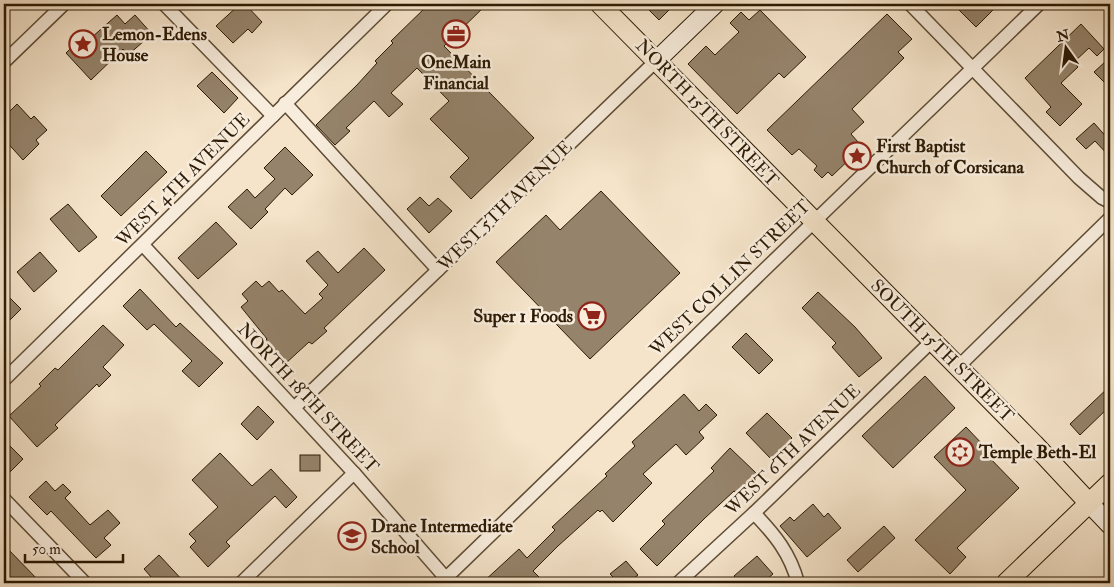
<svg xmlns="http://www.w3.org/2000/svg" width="1114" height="587" font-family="'IM FELL Double Pica',serif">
<rect width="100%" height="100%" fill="#f5e4ca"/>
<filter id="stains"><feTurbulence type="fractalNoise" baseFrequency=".004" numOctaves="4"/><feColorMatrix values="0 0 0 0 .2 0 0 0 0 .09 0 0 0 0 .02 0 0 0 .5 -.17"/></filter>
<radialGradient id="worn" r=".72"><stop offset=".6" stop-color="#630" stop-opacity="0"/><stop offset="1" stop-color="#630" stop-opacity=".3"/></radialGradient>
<g fill="#95836b" stroke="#2c1a04">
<polygon points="240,4 245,4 262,22 252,33 248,29 233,43 216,26"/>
<polygon points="429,4 487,4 444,46 534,138 471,199 450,177 469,158 430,119 449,101 417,68 391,93 403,104 389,117 374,101 346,128 350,131 335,145 316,125 357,85 377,63 375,61 393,43 391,41"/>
<polygon points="643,4 675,4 659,20"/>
<polygon points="953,4 999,4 976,27"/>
<polygon points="760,10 806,57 784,78 779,73 737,114 688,64 706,46 715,55 739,32 730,23 741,12 749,20"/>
<polygon points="887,14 912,39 898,52 904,58 852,109 864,122 851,134 858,142 852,149 856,153 832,176 828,172 822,178 814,170 817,166 799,149 792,155 767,130"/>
<polygon points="117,15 125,24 135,15 152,34 128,55 123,49 91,80 66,53 86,33 91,38"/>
<polygon points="1081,24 1104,49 1097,56 1089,48 1074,62 1078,67 1061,83 1082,104 1060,126 1046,112 1051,107 1025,78"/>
<polygon points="1105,62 1110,67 1110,76 1104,82 1094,72"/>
<polygon points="212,72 238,98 224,113 197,86"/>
<polygon points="17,104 31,119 34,116 47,130 36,140 39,144 23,160 4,139 4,117"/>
<polygon points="1094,123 1110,141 1110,157 1095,141 1086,149 1076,139"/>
<polygon points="285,147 313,175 292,195 285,188 265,209 268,212 251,229 228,207 247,189 255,198 275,179 264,168"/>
<polygon points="146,151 167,172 121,216 101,196"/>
<polygon points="601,191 680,273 590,359 496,262 546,215 560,230"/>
<polygon points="420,197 429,206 438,198 452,211 429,233 407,209"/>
<polygon points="68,204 97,237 79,252 50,219"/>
<polygon points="216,222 237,244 198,279 178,258"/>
<polygon points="364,248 385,270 324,328 327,331 312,344 309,342 285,364 274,352 271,355 262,344 267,339 241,307 248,301 242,294 256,281 262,287 269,281 279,292 282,290 305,314 323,298 319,294 328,285 306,261 318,251 338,273"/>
<polygon points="40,252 57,271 34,292 17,272"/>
<polygon points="140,289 176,327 180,323 223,363 199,387 182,371 192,361 154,324 147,330 123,306"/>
<polygon points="4,292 21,309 4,326"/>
<polygon points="818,292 855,327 882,358 859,377 832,347 836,343 802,308"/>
<polygon points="103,325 124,345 103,367 111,375 99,387 97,384 55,425 58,428 37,447 9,416 41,386 39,384 55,368 58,370"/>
<polygon points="746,333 773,360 759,374 732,347"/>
<polygon points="925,376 955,408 893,468 862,436"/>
<polygon points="1110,386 1110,406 1080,435 1070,424"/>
<polygon points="684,394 699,411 706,404 717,415 699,432 704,438 686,455 676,444 643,474 652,483 613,522 602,510 600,512 598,510 558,546 533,571 545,583 482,583 519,549 527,558 555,530 552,527 607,476 605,474 635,446 632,442"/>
<polygon points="258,406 274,422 257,440 241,424"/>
<polygon points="767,413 792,438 771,459 746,433"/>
<polygon points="966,427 986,448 983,451 1019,488 957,548 966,557 950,574 915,540 966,490 934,457"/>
<polygon points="4,440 23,459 4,478"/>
<polygon points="730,448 756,473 737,493 734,491 705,518 657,566 640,549 665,524 662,521 714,471 711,468"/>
<polygon points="220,453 252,486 271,469 297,497 286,508 275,496 226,542 230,546 208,567 190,547 196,541 189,534 218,507 192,480"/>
<rect x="300" y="455" width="20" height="16"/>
<polygon points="46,481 55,491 63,484 71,492 65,498 90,525 108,510 120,523 104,538 111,545 96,558 51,511 47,515 29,497"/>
<polygon points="813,504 824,517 828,513 841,528 807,557 780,526 790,517 794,521"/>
<polygon points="884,526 895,538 858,572 847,560"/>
<polygon points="4,545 41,583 10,583 4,577"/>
<polygon points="159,555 185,583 146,583 152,578 144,569"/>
<polygon points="757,556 773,574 762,583 740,583 734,576"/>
<polygon points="626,561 638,575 628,583 619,583 610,574"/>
</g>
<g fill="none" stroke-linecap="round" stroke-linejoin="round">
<g stroke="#5e4c36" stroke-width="15">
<g id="street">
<polyline points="164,4 273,116"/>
<polyline points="910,4 1079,178 1102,198 1110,202"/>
<polyline points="4,62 64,4"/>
<polyline points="285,103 438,270"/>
<polyline points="143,245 354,473 450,583"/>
<polyline points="958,367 1110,218"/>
<polyline points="4,380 387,4"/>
<polyline points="294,408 656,61"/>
<polyline points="4,499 85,583"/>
<path d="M754,513C775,535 790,553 798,583"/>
<polyline points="446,578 1039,4"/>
<polyline points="241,583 354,473"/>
<polyline points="678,583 754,513 932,341"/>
</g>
</g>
<g stroke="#2c1a04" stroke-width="20">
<g id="secondary">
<polyline points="656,61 715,4"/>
<polyline points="1089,503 1110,525"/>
</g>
</g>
<g stroke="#2c1a04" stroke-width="21">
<g id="primary">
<polyline points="600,4 1034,444 1089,503"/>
<polyline points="1006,583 1110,483"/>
</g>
</g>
<use href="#street" stroke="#f8eddd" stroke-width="12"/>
<use href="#secondary" stroke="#f8eddd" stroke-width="18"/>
<use href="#primary" stroke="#f5e4ca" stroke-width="19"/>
</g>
<defs>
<g id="office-ring" transform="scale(1.4375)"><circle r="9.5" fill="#f8eddd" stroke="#8f2418" stroke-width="1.5"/><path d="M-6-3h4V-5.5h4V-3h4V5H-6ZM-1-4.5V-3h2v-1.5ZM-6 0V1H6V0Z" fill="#8f2418"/></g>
<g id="sight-ring" transform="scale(1.4375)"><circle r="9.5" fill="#f8eddd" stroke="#8f2418" stroke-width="1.5"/><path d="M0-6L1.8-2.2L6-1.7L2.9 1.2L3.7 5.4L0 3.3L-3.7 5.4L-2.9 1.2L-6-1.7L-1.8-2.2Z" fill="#8f2418"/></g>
<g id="supermarket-ring" transform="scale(1.4375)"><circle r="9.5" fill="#f8eddd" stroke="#8f2418" stroke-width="1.5"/><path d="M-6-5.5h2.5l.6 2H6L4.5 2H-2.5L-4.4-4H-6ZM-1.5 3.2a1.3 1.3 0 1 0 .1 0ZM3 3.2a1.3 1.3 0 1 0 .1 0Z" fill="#8f2418"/></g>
<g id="synagogue-ring" transform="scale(1.4375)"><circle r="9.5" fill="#f8eddd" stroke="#8f2418" stroke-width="1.5"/><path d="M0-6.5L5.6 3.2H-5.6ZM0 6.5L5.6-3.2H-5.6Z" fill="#8f2418"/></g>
<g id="school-ring" transform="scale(1.4375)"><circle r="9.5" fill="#f8eddd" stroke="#8f2418" stroke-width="1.5"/><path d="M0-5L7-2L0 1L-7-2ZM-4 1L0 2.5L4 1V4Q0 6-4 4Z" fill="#8f2418"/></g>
</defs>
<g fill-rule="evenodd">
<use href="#office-ring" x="456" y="34"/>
<use href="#sight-ring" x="83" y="44"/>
<use href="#sight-ring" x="857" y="156"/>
<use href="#supermarket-ring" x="592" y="316"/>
<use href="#synagogue-ring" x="960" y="452"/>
<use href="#school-ring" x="352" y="536"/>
</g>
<g text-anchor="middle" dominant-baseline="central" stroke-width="5" stroke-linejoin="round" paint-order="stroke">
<g font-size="18" font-weight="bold" fill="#2c1a04" stroke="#f8eddd" text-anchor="start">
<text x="102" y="34">Lemon-Edens<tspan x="102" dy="21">House</tspan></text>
<text x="456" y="62" text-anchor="middle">OneMain<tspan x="456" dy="21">Financial</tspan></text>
<text x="876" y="146">First Baptist<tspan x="876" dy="21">Church of Corsicana</tspan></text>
<text x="573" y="316" text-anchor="end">Super 1 Foods</text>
<text x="979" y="452">Temple Beth-El</text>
<text x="371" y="526">Drane Intermediate<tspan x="371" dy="21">School</tspan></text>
</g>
<g font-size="18" fill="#2c1a04" stroke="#f8eddd">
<text transform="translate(707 113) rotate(46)">NORTH 15TH STREET</text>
<text transform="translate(183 180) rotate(-45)">WEST 4TH AVENUE</text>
<text transform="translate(505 206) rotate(-44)">WEST 5TH AVENUE</text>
<text transform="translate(730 278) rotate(-44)">WEST COLLIN STREET</text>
<text transform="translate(942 351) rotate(45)">SOUTH 15TH STREET</text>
<text transform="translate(308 398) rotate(47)">NORTH 18TH STREET</text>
<text transform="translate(793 450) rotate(-44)">WEST 6TH AVENUE</text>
</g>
</g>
<rect width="1114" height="587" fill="none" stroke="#f5e4ca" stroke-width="20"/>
<rect x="5" y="5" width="1104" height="577" fill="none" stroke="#2c1a04" stroke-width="2.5"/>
<rect x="10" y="10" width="1094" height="567" fill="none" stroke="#2c1a04"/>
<g transform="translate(1066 48) rotate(346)" stroke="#f8eddd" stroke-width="4" paint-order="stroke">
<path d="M0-4L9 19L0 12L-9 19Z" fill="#2c1a04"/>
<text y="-8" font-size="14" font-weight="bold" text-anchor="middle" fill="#2c1a04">N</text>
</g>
<path d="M25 554v8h98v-8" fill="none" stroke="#2c1a04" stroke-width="2.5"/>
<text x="32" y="554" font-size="15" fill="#2c1a04" stroke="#f8eddd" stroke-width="4" paint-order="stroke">50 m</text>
<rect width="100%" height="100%" filter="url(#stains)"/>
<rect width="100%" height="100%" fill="url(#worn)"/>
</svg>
